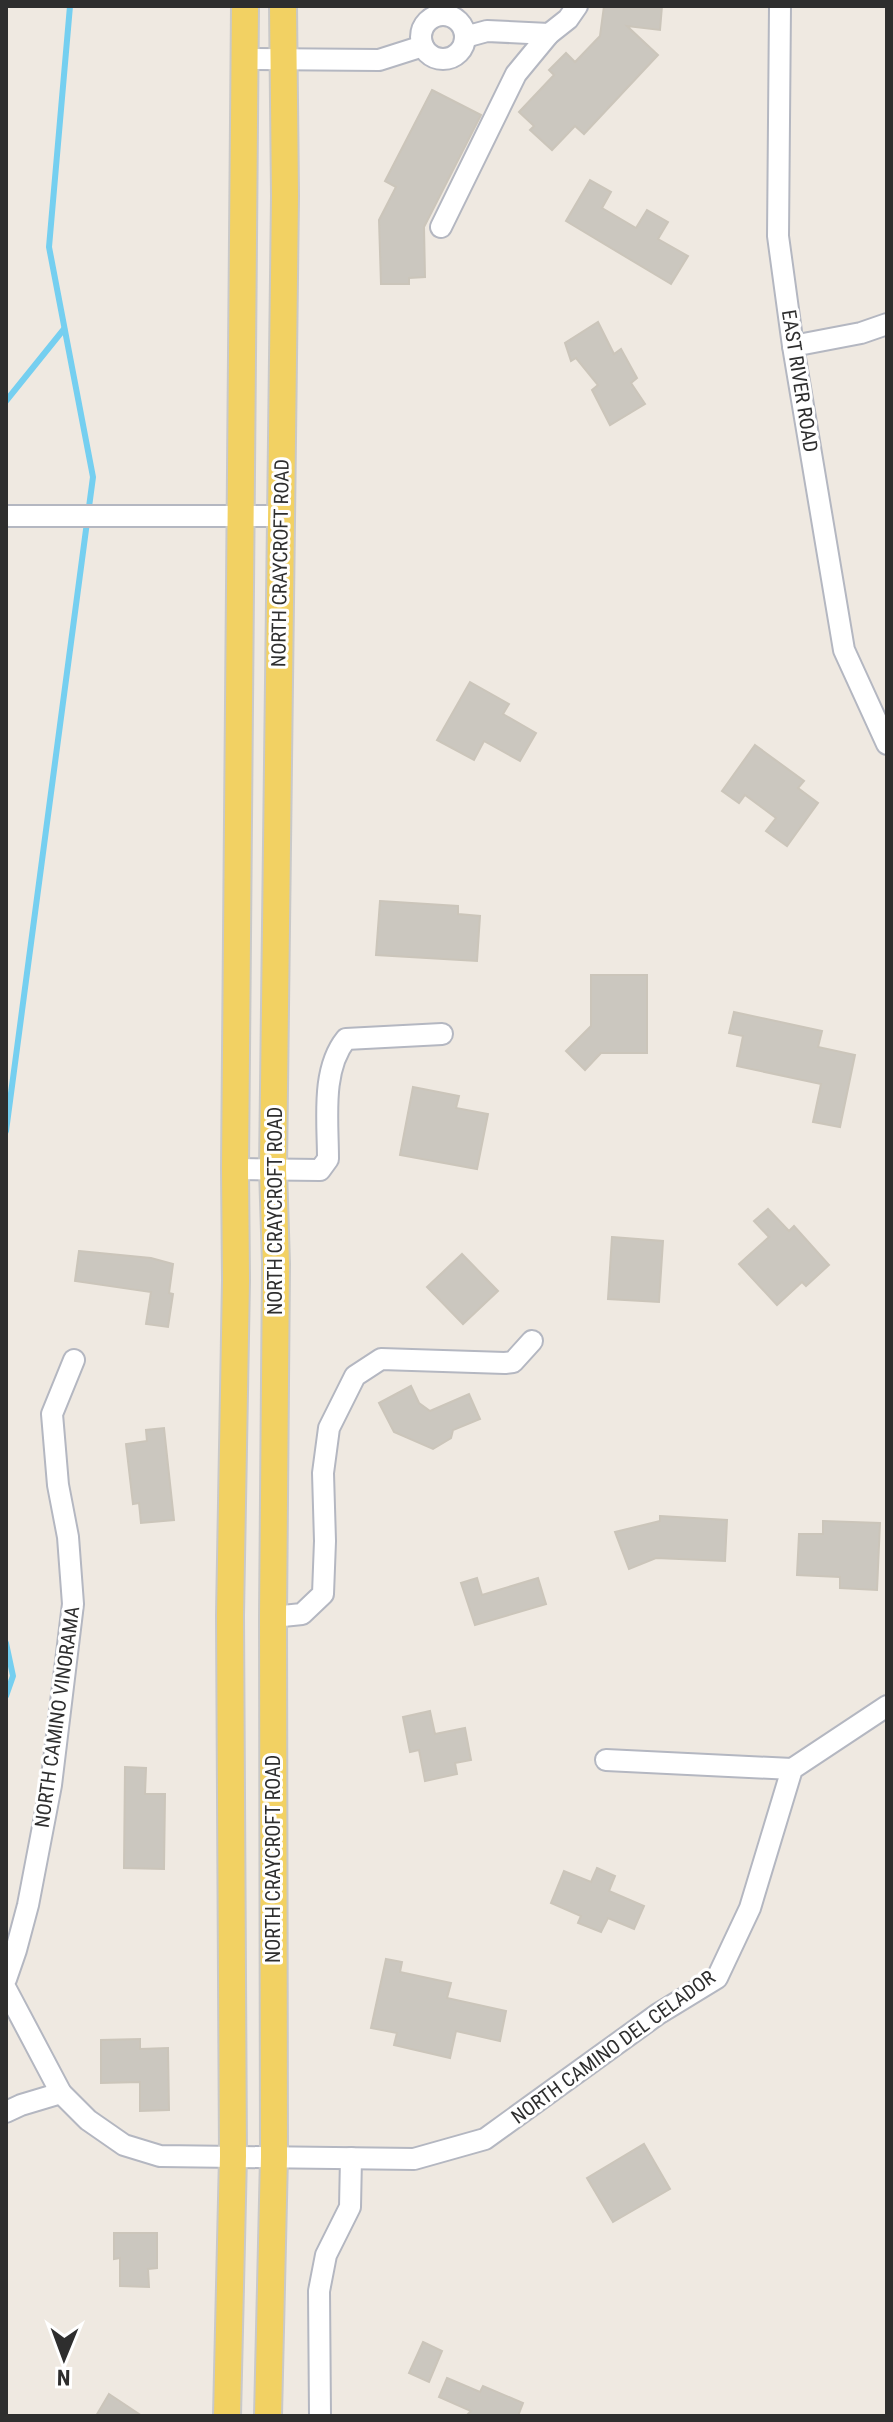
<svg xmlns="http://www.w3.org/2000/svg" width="893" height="2422" font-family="'Roboto Condensed',sans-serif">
<rect width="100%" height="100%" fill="#efe9e1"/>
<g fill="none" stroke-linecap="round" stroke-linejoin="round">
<g stroke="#75cff0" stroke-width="6">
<polyline points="6,401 64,329"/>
<polyline points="6,1131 93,477 49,247 70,6"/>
<polyline points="6,1643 13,1676 6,1696"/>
</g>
</g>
<g fill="#cbc7bf" stroke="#cbc5ba" stroke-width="2">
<polygon points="604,6 662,6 660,30 627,26 658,55 584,134 575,126 552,150 530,130 534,126 519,112 554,75 549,70 566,53 575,62 600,36"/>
<polygon points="432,90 481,115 424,227 425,277 409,278 409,284 381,284 379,220 396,187 385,181"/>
<polygon points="590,180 611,192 602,208 636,228 647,210 668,222 658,239 688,256 671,284 566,221"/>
<polygon points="598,322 614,354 621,349 637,378 631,383 645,404 610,425 592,390 598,385 576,358 571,361 565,343"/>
<polygon points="470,682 509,704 503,714 536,733 520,761 484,741 474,760 437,740"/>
<polygon points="755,745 804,781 798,788 818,803 787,846 766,831 776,818 745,795 739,803 722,791"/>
<polygon points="380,901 458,906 458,914 480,916 477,961 376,955"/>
<polygon points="591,975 647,975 647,1053 601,1053 585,1070 566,1051 591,1026"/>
<polygon points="734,1012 822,1031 818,1047 855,1055 840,1127 813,1122 821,1084 737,1066 743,1036 729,1033"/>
<polygon points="413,1087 459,1096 456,1108 488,1114 477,1169 400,1155"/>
<polygon points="768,1209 789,1231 794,1226 829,1265 806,1286 802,1282 777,1305 739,1264 769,1237 754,1221"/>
<polygon points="612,1237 663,1241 659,1302 608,1299"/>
<polygon points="79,1251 151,1258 173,1264 169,1293 173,1294 168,1327 146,1324 151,1292 75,1281"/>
<polygon points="462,1254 498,1291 463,1324 427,1287"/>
<polygon points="411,1386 419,1403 430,1411 469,1394 480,1419 453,1430 451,1438 433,1449 394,1432 379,1403"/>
<polygon points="164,1428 174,1520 141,1523 139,1503 133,1504 126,1444 147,1441 146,1430"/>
<polygon points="660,1516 727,1520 725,1561 656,1558 629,1569 615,1532 660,1521"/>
<polygon points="823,1521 880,1523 877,1590 840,1588 840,1577 797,1575 799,1534 823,1534"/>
<polygon points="477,1578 482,1595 538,1578 546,1604 475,1625 461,1583"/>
<polygon points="430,1711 435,1734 465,1728 471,1760 455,1763 457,1774 425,1781 419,1750 410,1752 403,1717"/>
<polygon points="125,1767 146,1768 145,1794 165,1794 164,1869 124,1868"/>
<polygon points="597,1868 615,1876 609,1891 644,1906 634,1929 608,1918 601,1932 578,1923 581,1916 551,1903 564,1871 591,1882"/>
<polygon points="386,1959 402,1962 400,1972 451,1983 447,1998 506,2011 500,2041 456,2031 450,2058 394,2045 397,2033 371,2028"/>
<polygon points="140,2039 140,2049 168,2048 169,2110 140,2111 140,2082 101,2083 101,2040"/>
<polygon points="644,2144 670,2189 613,2222 587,2178"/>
<polygon points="114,2233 157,2233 157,2268 148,2269 149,2287 120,2286 120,2258 114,2259"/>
<polygon points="423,2342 442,2351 429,2382 409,2373"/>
<polygon points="447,2378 480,2392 483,2386 523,2403 518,2416 466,2416 471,2411 439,2397"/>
<polygon points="109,2394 142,2416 96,2416"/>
</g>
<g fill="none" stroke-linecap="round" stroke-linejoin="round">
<g stroke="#b4b7c1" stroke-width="24">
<g id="minor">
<polyline points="780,6 778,236 793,346 844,650 887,744"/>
<circle cx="443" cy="37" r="22"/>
<polyline points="465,37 487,31 549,34"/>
<polyline points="245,59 379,60 423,46"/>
<polyline points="441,227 516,74 549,34 568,19 577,6"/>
<polyline points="793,346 861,333 887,324"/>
<polyline points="6,516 281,516"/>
<path d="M235,1169L320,1170L328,1159C328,1120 321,1070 346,1039L442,1034"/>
<polyline points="273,1617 302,1614 323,1594 325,1541 323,1473 329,1428 355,1376 381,1359 505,1363 513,1362 532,1341"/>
<polyline points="606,1760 792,1769"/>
<polyline points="6,1979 16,1950 28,1905 51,1785 73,1604 68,1537 58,1485 52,1414 74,1360"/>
<polyline points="6,1989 61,2093 88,2120 124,2145 160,2156 414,2159 485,2139 658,2014 717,1978 750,1908 792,1769 887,1706"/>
<polyline points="6,2112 21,2105 61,2093"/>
<polyline points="320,2416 319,2291 326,2255 350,2207 351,2158"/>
</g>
</g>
<g stroke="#c9c9c9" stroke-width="30">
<g id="major">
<polyline points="227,2416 233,2156 230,1615 236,1280 235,1169 245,6"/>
<polyline points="268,2416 274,2157 273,1617 276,1264 273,1169 285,196 283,6"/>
</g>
</g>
<use href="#minor" stroke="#fff" stroke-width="20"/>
<use href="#major" stroke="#f2d163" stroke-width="26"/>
</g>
<g text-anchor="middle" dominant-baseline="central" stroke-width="6" stroke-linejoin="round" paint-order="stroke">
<g font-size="20" fill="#2e2e2e" stroke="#fff">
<text transform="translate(800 381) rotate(81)">EAST RIVER ROAD</text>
<text transform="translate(280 563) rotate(-89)">NORTH CRAYCROFT ROAD</text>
<text transform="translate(275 1211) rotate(-90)">NORTH CRAYCROFT ROAD</text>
<text transform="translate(57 1717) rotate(-82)">NORTH CAMINO VINORAMA</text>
<text transform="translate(273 1859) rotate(-90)">NORTH CRAYCROFT ROAD</text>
<text transform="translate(613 2047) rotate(-36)">NORTH CAMINO DEL CELADOR</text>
</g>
</g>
<rect width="893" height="2422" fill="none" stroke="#2e2e2e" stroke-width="16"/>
<g transform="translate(64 2358) rotate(181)" stroke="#ffffff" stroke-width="6" paint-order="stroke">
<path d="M0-6L14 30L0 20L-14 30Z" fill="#2e2e2e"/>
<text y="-12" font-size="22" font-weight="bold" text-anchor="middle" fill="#2e2e2e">N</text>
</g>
</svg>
